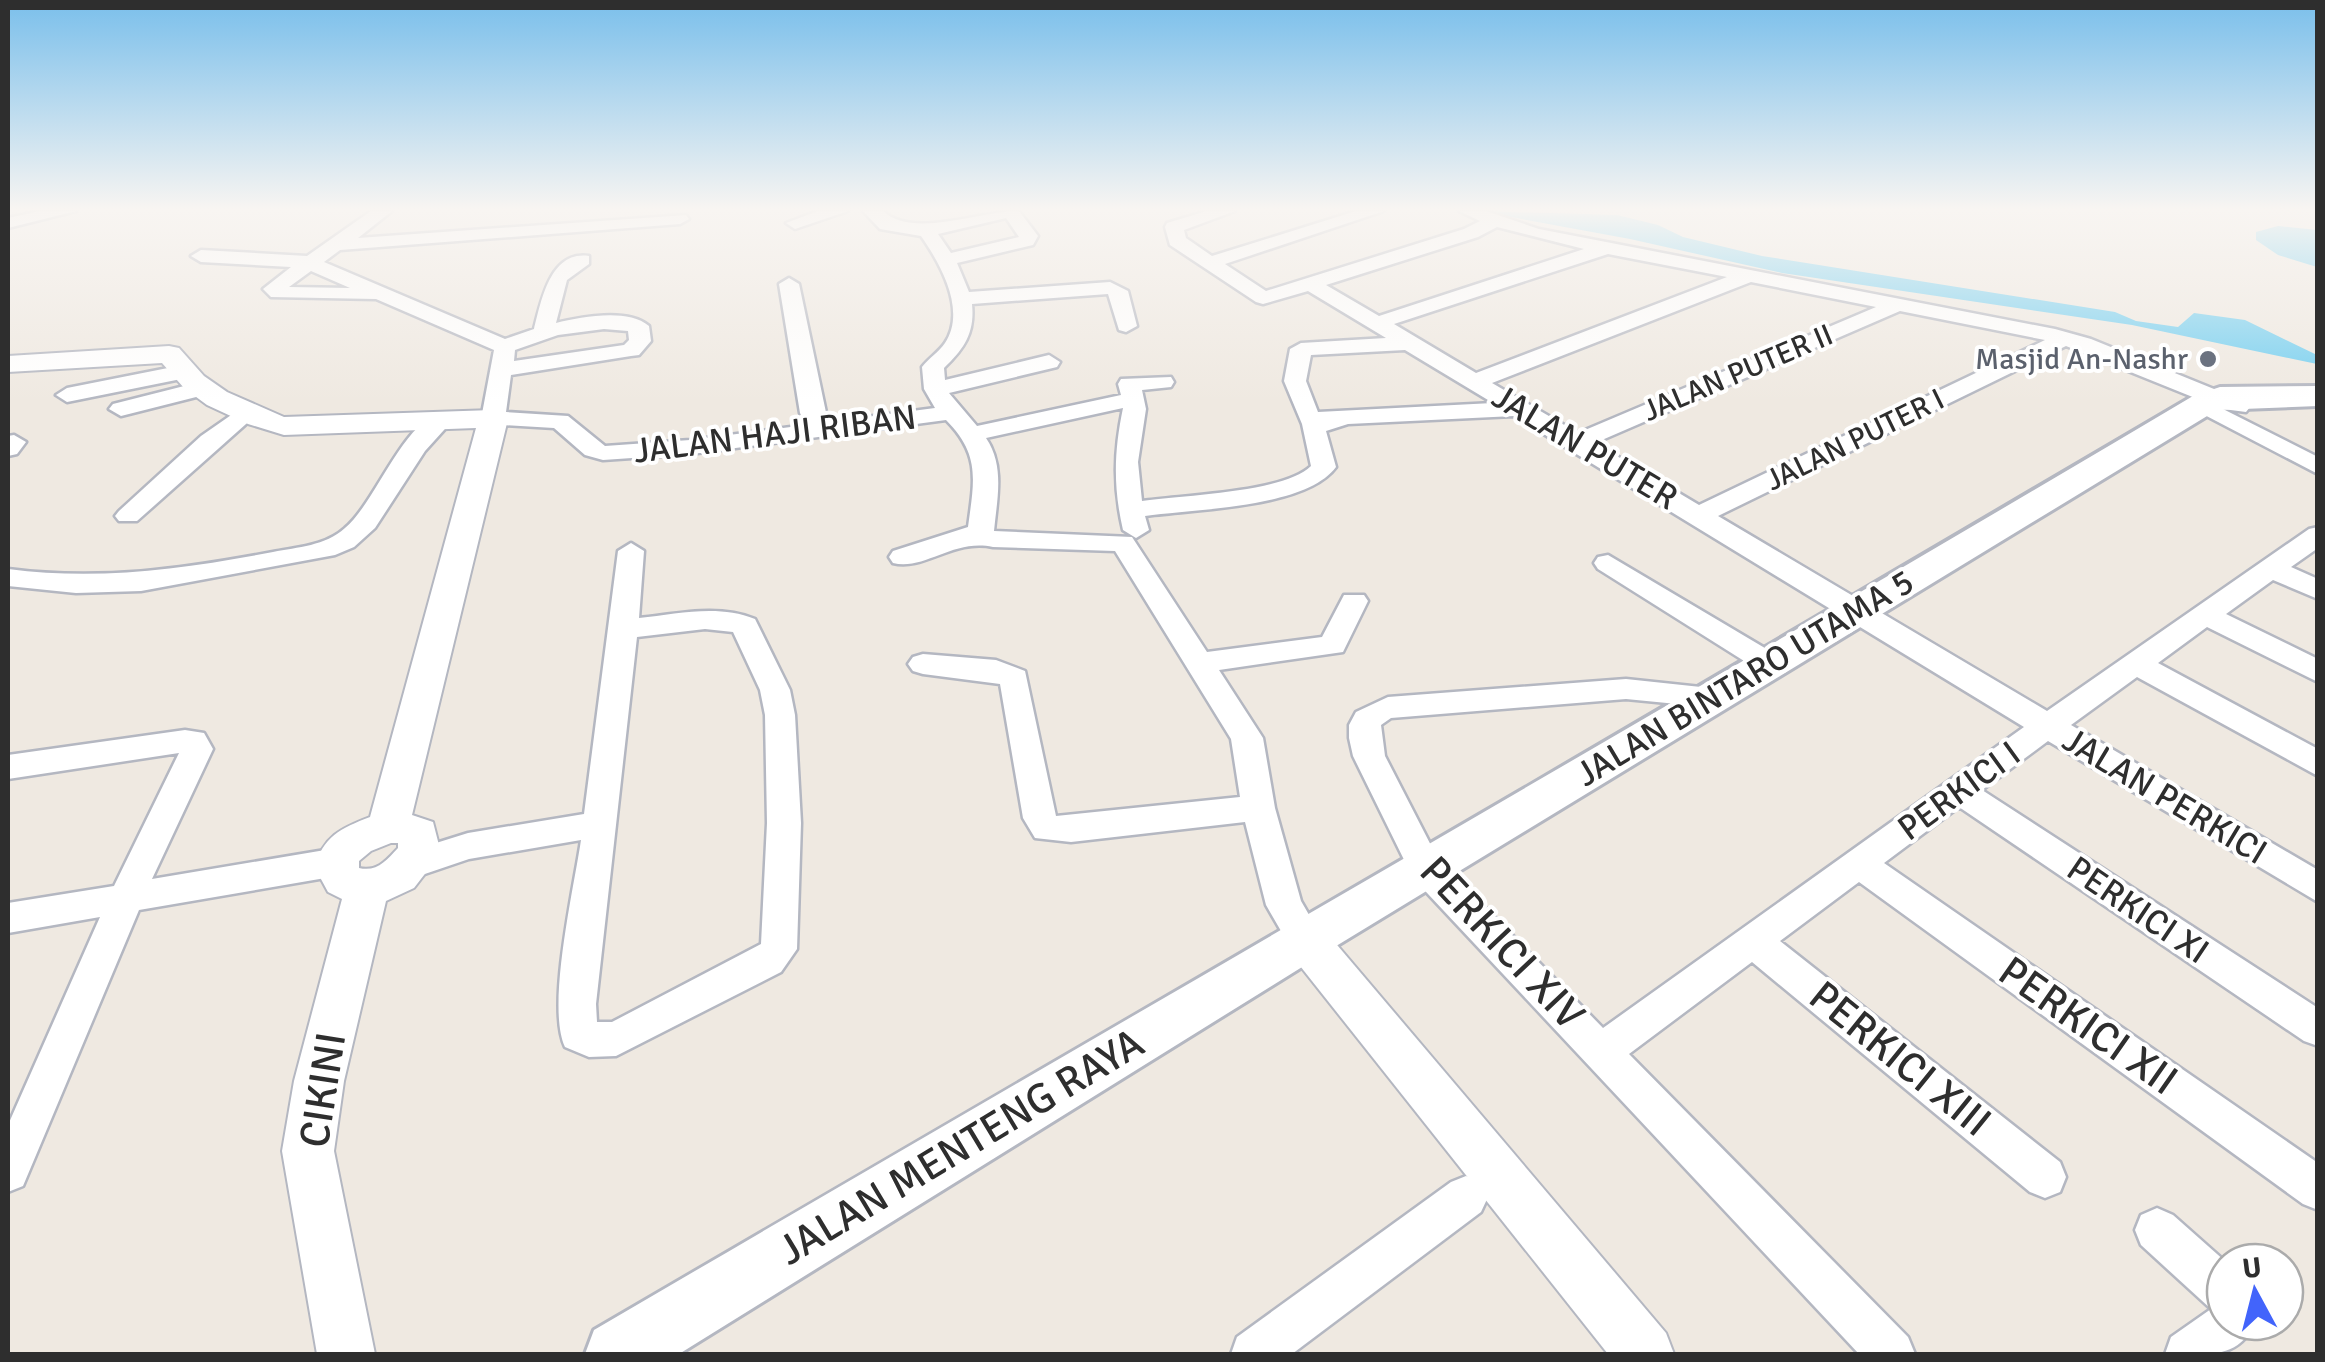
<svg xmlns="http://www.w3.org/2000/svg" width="2325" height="1362" font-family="Signika,sans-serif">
<rect width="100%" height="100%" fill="#efe9e1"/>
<g fill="#75cff0">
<polygon points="1478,211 1617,215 1658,225 1683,237 1762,256 2115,312 2136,321 2178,327 2194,313 2245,320 2317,355 2317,364 2132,325 1782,273 1630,239"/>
<polygon points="2278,226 2317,230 2317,267 2278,255 2256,240 2256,232"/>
</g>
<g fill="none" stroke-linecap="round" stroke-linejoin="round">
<g stroke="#b4b7c1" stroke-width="5">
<g id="minor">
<polygon points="40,211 76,211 8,228 8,218"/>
<path d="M371,211H392L358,238L686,215L689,219L680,224L340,250L324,262L505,339L534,329C541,302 550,250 589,256V264L567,280L556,323C582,317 627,308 649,326L651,341L639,355L631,356L511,375L506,412L568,416L605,446L690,440L806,425L800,413L779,284L789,278L799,284L828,422L935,408L924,389L922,367C929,358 939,352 945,343C967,310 940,263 921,236L880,229L863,211H883C913,239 979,211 1019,211L1038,236L1033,245L957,263L969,292L1110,282L1128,291L1137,326L1126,332L1119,330L1108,294L972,304C975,333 964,349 944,368L945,380L1049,355L1060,362L1057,367L949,393L977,426L1121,395L1118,384L1121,379L1171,377L1174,382L1171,387L1142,390L1146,409L1138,462L1142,501C1183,495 1283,493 1311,466L1302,424L1284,381L1290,349L1301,343L1386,338L1308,291L1263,304L1256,302L1170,245L1165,227L1167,223L1207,211H1235L1184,230L1186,238L1212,256L1356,211H1384L1225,264L1266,291L1464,229L1480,221L1459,211H1486L1539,229L2055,329L2091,339L2246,402L2250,407L2246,412L2223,409L2318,457V474L2195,410L2199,405L2210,404L2066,346L1718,516L2047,711L2309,529L2318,527V548L2291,567L2318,579V599L2273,580L2226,614L2318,659V682L2207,627L2158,663L2318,749V776L2137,677L2071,725L2318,870V902L2048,741L1982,790L2318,1008V1046L2304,1041L1959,807L1884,863L2318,1163V1210L2303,1204L1859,882L1780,941L2060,1162L2066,1177L2060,1192L2045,1198L2030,1192L1752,962L1629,1054L1908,1337L1915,1354H1859L1413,878L1353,756L1349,738V725L1356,712L1388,697L1626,679L1729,690L1733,697L1729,704L1718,708L1626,699L1391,718L1381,725L1385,756L1438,859L1603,1028L2024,727L1514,416L1348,424L1326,431L1336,467C1306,508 1195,509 1145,516L1149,530L1136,538L1123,530C1113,487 1114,451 1123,408L986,438C1005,466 997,499 994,531L1132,537L1207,652L1322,637L1344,595H1364L1368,601L1343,652L1219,670L1263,738L1275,808L1301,901L1323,939L1318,950L1305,954L1292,950L1266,905L1245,822L1071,842L1035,838L1023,818L1000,684L923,674L913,671L908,664L913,657L923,654L996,660L1025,671L1056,816L1240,797L1231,739L1115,551L993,547C954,538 924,571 893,563L889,557L893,551L968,527C974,481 981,455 946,420L690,454L603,460L585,455L554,428L485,424L481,419L494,350L376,299L271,297L263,289L291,267L201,262L191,256L201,250L307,256ZM1006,218L1019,237L951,253L938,234ZM1497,227L1584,249L1379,316L1326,285L1478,237ZM1608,254L1727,277L1476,373L1394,324ZM311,271L350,288L289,287ZM1751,282L1876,307L1578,433L1492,383ZM1900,311L2045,340L1699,505L1595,443ZM604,329L628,331L629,340L624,345L514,361L515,350L558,335ZM1405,350L1493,403L1318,412L1306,381L1311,355Z"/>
<polygon points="818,211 848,211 795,229 786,223"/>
<polygon points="183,365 194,372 191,377 67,402 56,395 67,388"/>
<polygon points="204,381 215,388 212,393 121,416 109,409 113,404"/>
<polygon points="247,404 255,406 259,411 255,416 137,521 119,521 115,516 119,511 201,436"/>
<path d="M441,413L453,420L425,451L375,528L354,547L335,555L141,591L76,593L8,586V569C99,581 183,569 273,552C298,547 325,546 345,528C376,502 402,423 441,413Z"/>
<polygon points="14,435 26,442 17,454 8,456 8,436"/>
<path d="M631,543L644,551L639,618C678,614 718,604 755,619L790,690L795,715L801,823L797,949L781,972L616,1056L589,1057L565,1047C546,1007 574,888 581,840L469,859L413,878L401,874L396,864L401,854L468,833L584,814L618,551ZM705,629L733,632L760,690L765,715L767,823L761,944L612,1022H597L596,1004L637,637Z"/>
<polygon points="1608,555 1780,657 1785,664 1780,671 1760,671 1598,569 1594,563 1598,557"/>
<polygon points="185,730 204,733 213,749 152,879 337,848 349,852 354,862 349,872 337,876 139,910 23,1186 8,1192 8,1125 100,917 8,933 8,903 114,886 179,753 8,779 8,755"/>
<polygon points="1466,1176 1481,1182 1488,1197 1481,1212 1292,1354 1231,1354 1237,1337 1451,1182"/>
<path d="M2157,1208L2173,1215L2226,1262L2225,1322H2255C2238,1362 2202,1354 2165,1354L2171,1337L2211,1309L2141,1245L2135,1230L2141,1215Z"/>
</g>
</g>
<g stroke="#b4b7c1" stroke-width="4">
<g id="tertiary">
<path d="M169,346L179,348L204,376L227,392L284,417L493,410L503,413L508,419L412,815L433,822L441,853L414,888L386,901L344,1081L334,1151L375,1354H317L282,1151L294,1081L342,899L328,892L315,868C322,837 341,828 370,817L476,428L284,435L248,424L207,405L184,388L162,363L8,372V356ZM391,843H398V848C386,861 377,872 359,868V861L371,851Z"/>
<polygon points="1305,920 1321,926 1666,1333 1674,1354 1608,1354 1289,952 1282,939 1289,926"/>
</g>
</g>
<g stroke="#b4b7c1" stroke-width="6">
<path id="secondary" d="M2318,386V406L2217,410L1323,954L679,1354H585L594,1330C1127,1018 1662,711 2193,396L2220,387Z"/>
</g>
<use href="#minor" fill="#fff" fill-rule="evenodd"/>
<use href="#tertiary" fill="#fff" fill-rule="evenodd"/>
<use href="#secondary" fill="#fff" fill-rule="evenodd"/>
</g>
<linearGradient id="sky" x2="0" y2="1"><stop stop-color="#7abfeb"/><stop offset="0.52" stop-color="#f8f5f2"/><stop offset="1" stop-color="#f8f5f2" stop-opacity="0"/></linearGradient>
<rect width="2325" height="402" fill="url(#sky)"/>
<circle fill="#6b7280" stroke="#fff" stroke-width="4" cx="2208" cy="359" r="10"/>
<g text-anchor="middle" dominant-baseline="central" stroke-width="8" stroke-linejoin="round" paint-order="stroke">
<g font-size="30" fill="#5b616d" stroke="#fff" text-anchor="end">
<text x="2188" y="359">Masjid An-Nashr</text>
</g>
<g font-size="30" fill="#2e2e2e" stroke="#fff">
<text transform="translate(1738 373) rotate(-23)">JALAN PUTER II</text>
<text transform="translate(1855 440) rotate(-26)">JALAN PUTER I</text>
</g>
<g font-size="35" fill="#2e2e2e" stroke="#fff">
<text transform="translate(775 434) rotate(-7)">JALAN HAJI RIBAN</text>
<text transform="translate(1585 447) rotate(31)">JALAN PUTER</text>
<text transform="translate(1745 678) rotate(-31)">JALAN BINTARO UTAMA 5</text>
<text transform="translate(1959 791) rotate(-36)">PERKICI I</text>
<text transform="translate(2165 796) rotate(31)">JALAN PERKICI</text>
<text transform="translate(2138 910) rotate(34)">PERKICI XI</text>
</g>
<g font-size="42" fill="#2e2e2e" stroke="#fff">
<text transform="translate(1502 943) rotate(47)">PERKICI XIV</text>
<text transform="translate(2088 1026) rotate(35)">PERKICI XII</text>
<text transform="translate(1900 1059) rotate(39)">PERKICI XIII</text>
<text transform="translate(323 1090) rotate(-81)">CIKINI</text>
<text transform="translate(961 1147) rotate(-31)">JALAN MENTENG RAYA</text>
</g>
</g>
<rect width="2325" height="1362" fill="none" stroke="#2e2e2e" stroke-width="20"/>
<g transform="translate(2255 1292) rotate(353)"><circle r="48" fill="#ffffff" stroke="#ababab" stroke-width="2.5"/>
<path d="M0-8L18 38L0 25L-18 38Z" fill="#4264fb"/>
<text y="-15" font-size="28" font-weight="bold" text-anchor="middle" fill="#2e2e2e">U</text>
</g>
</svg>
